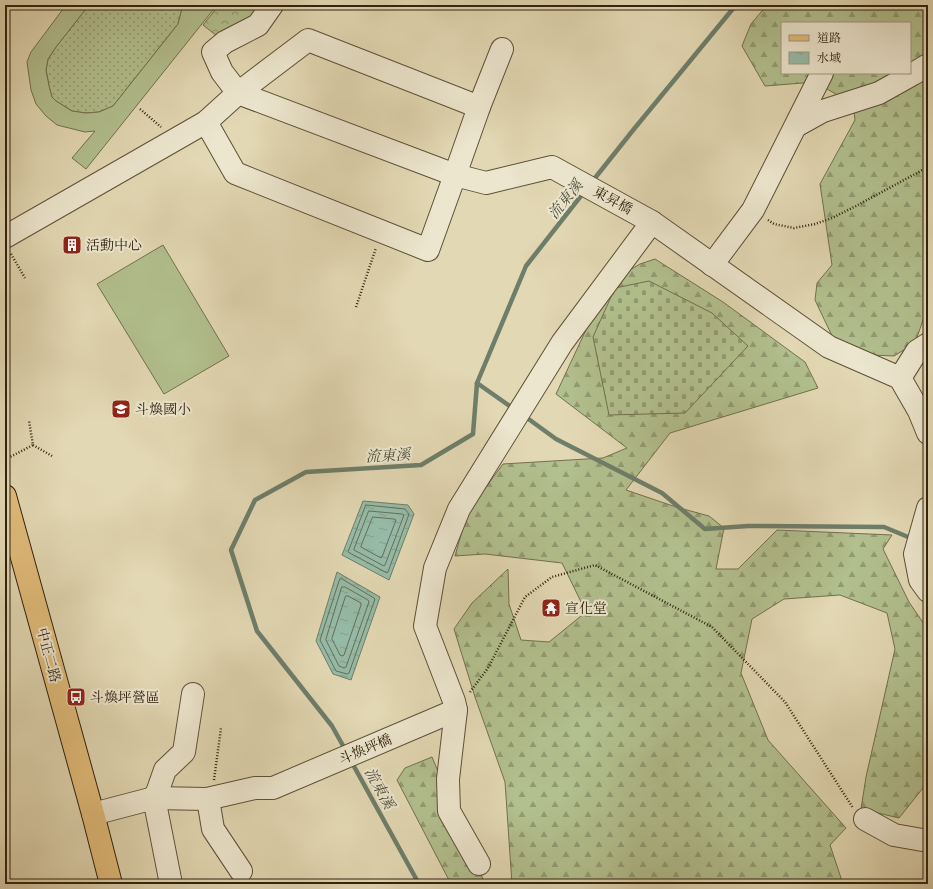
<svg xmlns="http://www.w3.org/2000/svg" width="933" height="889" font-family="'EB Garamond','Noto Serif TC',serif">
<defs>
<pattern id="grass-dots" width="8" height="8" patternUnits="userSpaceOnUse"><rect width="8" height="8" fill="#b2bf8e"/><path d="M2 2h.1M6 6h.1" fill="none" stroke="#919b72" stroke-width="1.8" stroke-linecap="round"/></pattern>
<pattern id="forest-firs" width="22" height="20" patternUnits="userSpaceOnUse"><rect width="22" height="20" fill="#b2bf8e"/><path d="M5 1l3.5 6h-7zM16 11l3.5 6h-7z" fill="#919b72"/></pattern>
<pattern id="cemetery-stones" width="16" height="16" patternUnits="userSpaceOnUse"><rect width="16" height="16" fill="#b2bf8e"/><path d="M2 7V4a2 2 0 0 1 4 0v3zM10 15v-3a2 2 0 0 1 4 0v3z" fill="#919b72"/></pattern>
<pattern id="park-crowns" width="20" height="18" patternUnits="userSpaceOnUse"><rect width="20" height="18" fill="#b2bf8e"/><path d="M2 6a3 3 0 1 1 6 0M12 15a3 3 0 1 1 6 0" fill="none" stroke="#919b72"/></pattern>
<pattern id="water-ripples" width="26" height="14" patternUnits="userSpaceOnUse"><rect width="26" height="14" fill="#96bba7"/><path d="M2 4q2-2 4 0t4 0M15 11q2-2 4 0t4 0" fill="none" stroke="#82a08f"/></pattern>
</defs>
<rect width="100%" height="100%" fill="#e2d8b3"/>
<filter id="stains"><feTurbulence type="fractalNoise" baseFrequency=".005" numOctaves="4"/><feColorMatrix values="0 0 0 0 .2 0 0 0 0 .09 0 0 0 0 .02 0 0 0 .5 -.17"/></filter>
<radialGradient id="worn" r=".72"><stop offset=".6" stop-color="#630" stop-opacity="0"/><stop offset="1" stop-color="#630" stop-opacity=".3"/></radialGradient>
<polygon fill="url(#grass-dots)" stroke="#72704e" points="89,5 183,5 178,24 113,106 99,112 86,113 72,111 56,101 52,97 49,86 46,70 48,59 56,47"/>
<g fill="url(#forest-firs)" stroke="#72704e" fill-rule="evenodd">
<path d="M767,5H928V306L915,343L894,356L851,354L833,338L815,300L817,283L832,265L820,184L855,120L853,104L815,82L765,86L742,46L751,24ZM782,23H910V73H782Z"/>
<polygon points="655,259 723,302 805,362 818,388 670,433 626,490 676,507 709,516 724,528 716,569 738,569 777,530 892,535 883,549 909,602 928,630 928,765 923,788 899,818 861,809 866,777 895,649 887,613 840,595 784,599 752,619 741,673 768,740 846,828 830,845 843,884 512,884 505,782 475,697 454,629 472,603 508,569 509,604 521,640 549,642 586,612 562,563 485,554 455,556 467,513 503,464 603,458 627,448 556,394 600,300 616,278 640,264"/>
<polygon points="432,757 485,884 451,884 397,780 405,768"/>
</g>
<polygon fill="url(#cemetery-stones)" stroke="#72704e" points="649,281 712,313 748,346 685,413 609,415 593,337 615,288"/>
<polygon fill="url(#park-crowns)" stroke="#72704e" points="219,5 269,5 269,7 217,36 203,25"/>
<g fill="#b2bf8e" stroke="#72704e">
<polygon points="66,5 89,5 56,47 48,59 46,70 49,86 52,97 56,101 72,111 86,113 99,112 113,106 178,24 183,5 217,5 86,169 72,158 95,131 85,132 57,125 46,116 36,104 31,90 27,62 31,52"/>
<polygon points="163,245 229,356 164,394 97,284"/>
</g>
<g fill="url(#water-ripples)" stroke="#6e7e6a">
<polygon points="363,501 408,505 414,514 389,580 342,555"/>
<polygon points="337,572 380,597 351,680 333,674 316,641"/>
</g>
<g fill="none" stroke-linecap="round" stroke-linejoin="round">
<g stroke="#646e5a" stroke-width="1">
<polygon points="366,505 405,509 409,514 388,572 387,573 348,552 365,507"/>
<polygon points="369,511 402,514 404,515 385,565 384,566 354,550"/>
<polygon points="373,517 394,519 396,520 382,557 381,558 361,547"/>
<polygon points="342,579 374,598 375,599 349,673 347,674 336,671 320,640 339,581 340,579"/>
<polygon points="342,587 345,587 368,600 369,602 346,667 344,668 339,666 326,640"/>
<polygon points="346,596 348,596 361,603 361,605 344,655 342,656 340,655 332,639"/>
</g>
<g stroke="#6e7e6a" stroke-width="4.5">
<polyline points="591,183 634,129 736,5"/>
<polyline points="477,383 514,409"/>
<polyline points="523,415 556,439 662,493 705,529 748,526 884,527 913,539"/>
<polyline points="346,751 332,726 257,631 231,550 255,500 306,472 421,465 473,434 477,383 526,266 584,192"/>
<polyline points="351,761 419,884"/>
</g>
<g stroke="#5d5037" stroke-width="24">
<g id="minor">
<polyline points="272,5 258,25 225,42 213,52 222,72 238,93 455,175 486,183 552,167 652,222 829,347 900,378 919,411 928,433"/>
<polyline points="206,122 235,173 428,250 455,175 479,107 502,49"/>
<polyline points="796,126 823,111 879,93 913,74 928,65"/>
<polyline points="5,237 206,122 238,93 308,40 479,107"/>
<polyline points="712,265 753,210 822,73"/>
<polyline points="900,378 917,351 928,344"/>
<polyline points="928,508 915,554 920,580 928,591"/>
<polyline points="208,799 213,829 241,871"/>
<polyline points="93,814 154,798 207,799 255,788 273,788 456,710"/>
<polyline points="865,819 894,835 928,841"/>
<polyline points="479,864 449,811 448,779 456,710 454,701 425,626 435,568 459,509 562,343 652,222"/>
<polyline points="171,884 154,798 158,790 165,770 184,752 193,694"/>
</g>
</g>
<g stroke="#31220e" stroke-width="24">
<polyline id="major" points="5,496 93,814 111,884"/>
</g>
<g stroke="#31220e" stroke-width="2.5" stroke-dasharray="1 2" stroke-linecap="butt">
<polyline points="140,109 161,127"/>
<polyline points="768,220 774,224 794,228 815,224 832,218 856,206 928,167"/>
<polyline points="11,254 25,278"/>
<polyline points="356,307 376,248"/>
<polyline points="33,445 52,456"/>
<polyline points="5,459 12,456 33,445 29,421"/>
<polyline points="470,692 488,668 525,597 552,577 595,565 712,627 785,702 853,808"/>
<polyline points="214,780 221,728"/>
</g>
<use href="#minor" stroke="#ece6ce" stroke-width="22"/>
<use href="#major" stroke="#e1bc7a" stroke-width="22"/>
</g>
<defs>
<g id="building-square" transform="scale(1)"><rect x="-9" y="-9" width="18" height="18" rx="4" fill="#8f2418" stroke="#ece6ce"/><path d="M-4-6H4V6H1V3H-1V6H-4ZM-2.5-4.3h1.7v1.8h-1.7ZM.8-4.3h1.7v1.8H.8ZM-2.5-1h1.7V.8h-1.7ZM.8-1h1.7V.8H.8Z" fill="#fff"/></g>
<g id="school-square" transform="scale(1)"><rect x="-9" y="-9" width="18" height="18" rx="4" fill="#8f2418" stroke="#ece6ce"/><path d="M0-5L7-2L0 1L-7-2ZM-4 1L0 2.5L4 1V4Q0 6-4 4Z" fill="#fff"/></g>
<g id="temple-square" transform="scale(1)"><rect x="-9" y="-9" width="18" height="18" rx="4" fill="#8f2418" stroke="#ece6ce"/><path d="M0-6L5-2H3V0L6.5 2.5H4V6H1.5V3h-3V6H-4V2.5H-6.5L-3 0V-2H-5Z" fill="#fff"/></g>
<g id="bus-square" transform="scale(1)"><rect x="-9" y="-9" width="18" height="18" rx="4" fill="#8f2418" stroke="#ece6ce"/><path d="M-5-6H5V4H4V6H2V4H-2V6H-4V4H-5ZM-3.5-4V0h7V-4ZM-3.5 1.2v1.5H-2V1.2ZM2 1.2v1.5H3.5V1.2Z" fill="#fff"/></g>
</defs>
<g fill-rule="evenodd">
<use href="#building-square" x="72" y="245"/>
<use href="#school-square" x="121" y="409"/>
<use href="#temple-square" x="551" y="608"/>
<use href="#bus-square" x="76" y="697"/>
</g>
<g text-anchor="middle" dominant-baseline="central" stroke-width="4" stroke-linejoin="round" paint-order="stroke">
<g font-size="14" fill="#31220e" stroke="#ece6ce">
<text transform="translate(613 200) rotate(29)">東昇橋</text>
<text transform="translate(49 655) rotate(75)">中正二路</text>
<text transform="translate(365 749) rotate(-23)">斗煥坪橋</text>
</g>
<g font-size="14" fill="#31220e" stroke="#ece6ce" text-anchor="start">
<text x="86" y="245">活動中心</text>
<text x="135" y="409">斗煥國小</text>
<text x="565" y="608">宣化堂</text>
<text x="90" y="697">斗煥坪營區</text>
</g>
<g font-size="15" font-style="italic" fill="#4f503c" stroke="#ece6ce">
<text transform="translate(565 199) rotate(-51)">流東溪</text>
<text transform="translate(388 455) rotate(-3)">流東溪</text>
<text transform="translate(380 788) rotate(61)">流東溪</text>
</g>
</g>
<rect width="933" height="889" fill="none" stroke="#e2d8b3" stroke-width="20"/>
<rect x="6" y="6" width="921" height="877" fill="none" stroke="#31220e" stroke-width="2"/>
<rect x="10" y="10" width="913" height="869" fill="none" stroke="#31220e"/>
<rect x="781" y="22" width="130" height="52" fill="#ece6ce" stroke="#a19881"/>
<rect x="789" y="35" width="20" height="6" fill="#e1bc7a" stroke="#a19881"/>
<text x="817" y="42" font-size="12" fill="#31220e">道路</text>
<rect x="789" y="52" width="20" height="12" fill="url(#water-ripples)" stroke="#a19881"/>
<text x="817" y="62" font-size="12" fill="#31220e">水域</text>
<rect width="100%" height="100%" filter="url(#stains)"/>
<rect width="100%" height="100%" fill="url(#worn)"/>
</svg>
